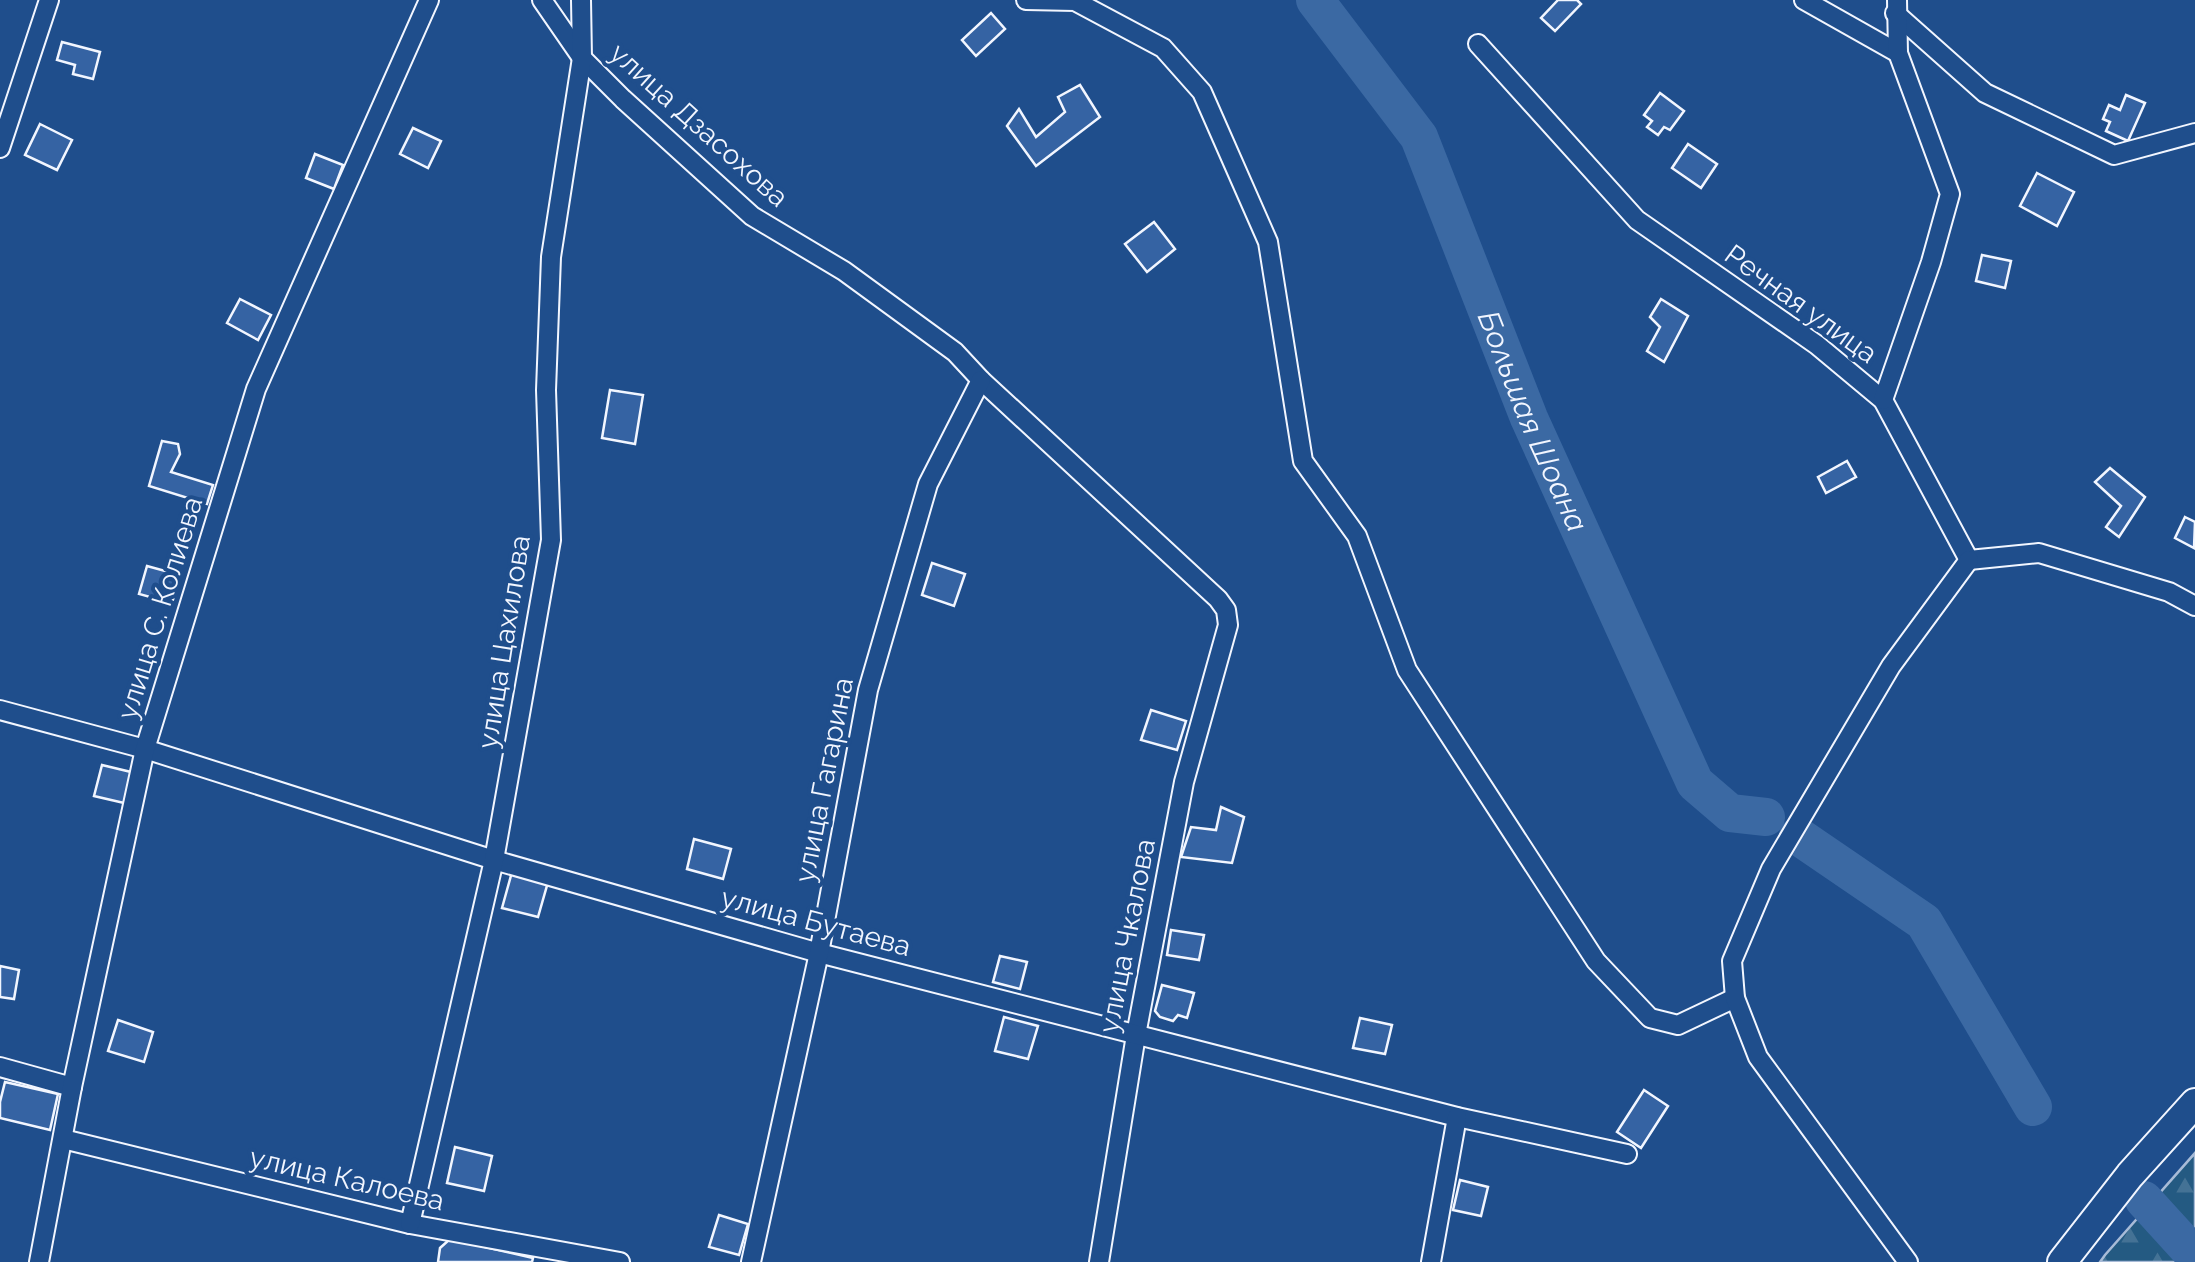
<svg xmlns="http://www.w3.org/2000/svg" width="2195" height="1262" font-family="Raleway,sans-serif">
<defs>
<pattern id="forest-firs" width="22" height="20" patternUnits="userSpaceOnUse" patternTransform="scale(2.5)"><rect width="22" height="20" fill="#245a82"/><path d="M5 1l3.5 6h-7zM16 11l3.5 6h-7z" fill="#447295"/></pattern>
</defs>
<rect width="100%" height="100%" fill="#1f4e8c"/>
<polygon fill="url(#forest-firs)" stroke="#a8bbd7" stroke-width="2.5" points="2195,1153 2195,1262 2100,1262 2105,1255"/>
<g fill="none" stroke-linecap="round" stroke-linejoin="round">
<g stroke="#3b69a3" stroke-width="38">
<path id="s1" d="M1315,0L1419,137L1529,418L1695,783L1730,813L1766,817"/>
<polyline points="1798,836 1924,922 2033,1107"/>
<polyline points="2144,1200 2195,1256"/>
</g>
</g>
<g fill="#3563a3" stroke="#f2f6ff" stroke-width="2.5">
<polygon points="1558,0 1577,0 1581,4 1555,31 1541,18"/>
<polygon points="991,13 1005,29 976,56 962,40"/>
<polygon points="62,42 100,52 93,79 73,74 75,65 57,60"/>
<polygon points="1080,85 1100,117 1036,166 1007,126 1019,109 1036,137 1065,112 1058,97"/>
<polygon points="1660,93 1684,111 1670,130 1664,127 1658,135 1647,127 1652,121 1644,115"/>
<polygon points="2126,95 2145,103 2128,141 2106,131 2110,122 2103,119 2109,105 2120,110"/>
<polygon points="40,124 72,140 57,170 25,155"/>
<polygon points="413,128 441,141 428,168 400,154"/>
<polygon points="1688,144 1717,164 1701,188 1672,168"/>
<polygon points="315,154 343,165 334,189 306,178"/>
<polygon points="2037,173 2074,192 2057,226 2020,206"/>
<polygon points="1154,222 1175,249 1147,272 1125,244"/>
<polygon points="1982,255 2011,261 2005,288 1976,281"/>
<polygon points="240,299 271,315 258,340 227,323"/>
<polygon points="1661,299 1688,316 1664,362 1647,351 1660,327 1650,317"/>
<polygon points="610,390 643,395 635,444 602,438"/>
<polygon points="162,441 178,444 180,454 171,472 213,485 207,504 149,486"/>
<polygon points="1847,461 1856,477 1826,493 1818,477"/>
<polygon points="2110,468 2145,497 2119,537 2106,527 2121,506 2095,482"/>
<polygon points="2185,517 2195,522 2194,548 2175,538"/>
<polygon points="932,563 965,574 954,606 922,595"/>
<polygon points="147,566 180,575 172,603 139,594"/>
<polygon points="1151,710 1186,721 1177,750 1141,740"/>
<polygon points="102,765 131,772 124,803 94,796"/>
<polygon points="1221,807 1244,817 1232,863 1181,857 1191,827 1216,830"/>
<polygon points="694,839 731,849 723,879 687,869"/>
<polygon points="512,872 548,882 538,917 502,908"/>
<polygon points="1171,930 1204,935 1199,960 1167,955"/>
<polygon points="1000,956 1027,962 1020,989 993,982"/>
<polygon points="0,966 19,970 14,999 0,997"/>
<polygon points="1162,985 1194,993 1187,1018 1178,1015 1173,1021 1160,1017 1155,1011"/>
<polygon points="1004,1017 1038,1026 1028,1059 995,1051"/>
<polygon points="1360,1018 1392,1025 1385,1054 1353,1048"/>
<polygon points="118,1020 153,1032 144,1062 108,1051"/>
<polygon points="5,1082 58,1094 50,1130 0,1118 0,1102"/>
<polygon points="1644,1090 1668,1106 1641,1148 1617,1132"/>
<polygon points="455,1147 492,1156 484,1191 447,1183"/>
<polygon points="1460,1180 1488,1187 1481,1216 1453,1210"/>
<polygon points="719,1215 748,1224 739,1255 709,1247"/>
<polygon points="450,1239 533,1258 532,1262 438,1262 440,1248"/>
</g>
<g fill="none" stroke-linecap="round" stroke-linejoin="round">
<g stroke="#f2f6ff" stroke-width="22">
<g id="street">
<polyline points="542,0 582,58 623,99 752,216 844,271 955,352 981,380 1218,599 1226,610 1228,625 1184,782 1136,1035 1099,1262"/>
<polyline points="1026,0 1075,1 1163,48 1202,92 1268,242 1303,461 1357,536 1407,670 1596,961 1650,1018 1678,1025 1735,998"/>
<polyline points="1804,0 1898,53"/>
<polyline points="1895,13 1985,93 2114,155 2195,133"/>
<polyline points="1478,44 1637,220 1817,345 1883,400 1969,560 2039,553 2169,592 2195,606"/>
<polyline points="0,148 49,0"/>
<polyline points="1883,400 1931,262 1950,194 1898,53 1897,0"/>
<polyline points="0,710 145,749 494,860 819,953 1457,1117 1627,1154"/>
<polyline points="0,1067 72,1087"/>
<polyline points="63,1139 410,1224 620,1262"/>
<polyline points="410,1224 494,860 551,540 546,390 551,257 582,58 581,0"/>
<polyline points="39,1262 72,1087 145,749 256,389 429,0"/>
<polyline points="751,1262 819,953 868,690 928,484 981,380"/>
<polyline points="1431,1262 1457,1117"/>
<polyline points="1908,1262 1758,1057 1735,998 1732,961 1771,869 1891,666 1969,560"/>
</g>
</g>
<g stroke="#f2f6ff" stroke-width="32">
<polyline id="primary" points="2062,1262 2130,1175 2195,1103"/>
</g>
<use href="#street" stroke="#1f4e8c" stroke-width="18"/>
<use href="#primary" stroke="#1f4e8c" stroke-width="28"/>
</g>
<g text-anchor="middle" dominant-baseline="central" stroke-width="8" stroke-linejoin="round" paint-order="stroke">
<g font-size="28" fill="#f2f6ff" stroke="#1f4e8c">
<text transform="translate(699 125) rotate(42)">улица Дзасохова</text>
<text transform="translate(1801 304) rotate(36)">Речная улица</text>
<text transform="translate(160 608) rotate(-73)">улица С. Колиева</text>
<text transform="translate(504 642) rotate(-81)">улица Цахилова</text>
<text transform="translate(824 780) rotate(-79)">улица Гагарина</text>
<text transform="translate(816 922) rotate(15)">улица Бутаева</text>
<text transform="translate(1127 936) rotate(-79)">улица Чкалова</text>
<text transform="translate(347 1179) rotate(13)">улица Калоева</text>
</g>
<g font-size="30" font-style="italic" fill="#f2f6ff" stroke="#1f4e8c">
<text stroke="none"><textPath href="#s1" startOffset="478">Большая Шоана</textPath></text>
</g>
</g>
</svg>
